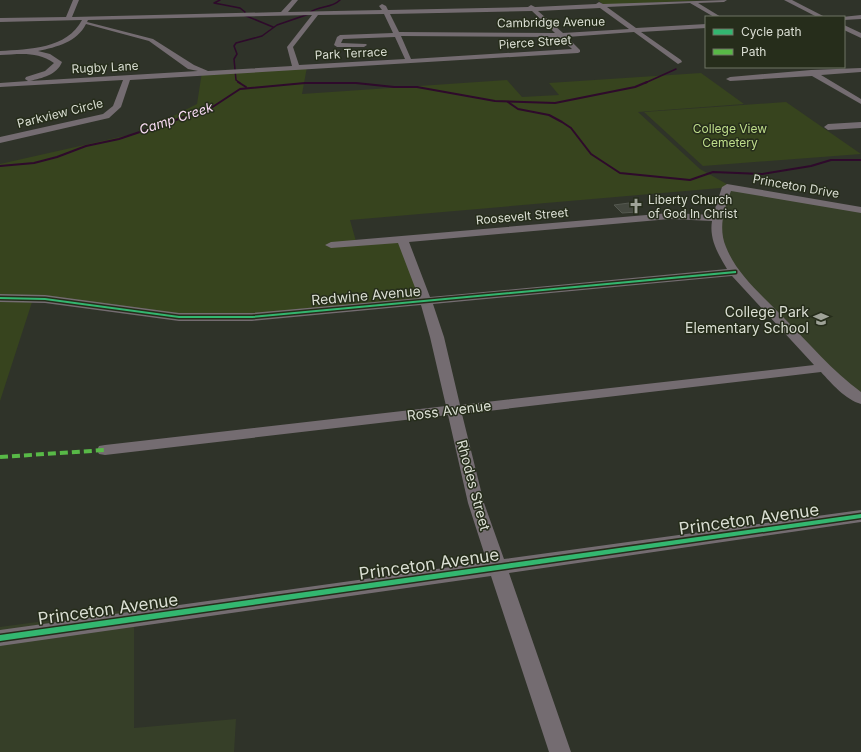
<svg xmlns="http://www.w3.org/2000/svg" width="861" height="752" font-family="Inter,sans-serif">
<rect width="100%" height="100%" fill="#2f3329"/>
<g fill="#363f28">
<polygon points="732,187 861,210 861,396 854,392 736,271 717,232 719,209"/>
<polygon points="134,609 134,728 236,719 234,752 0,752 0,627"/>
</g>
<g fill="#37441e">
<polygon points="598,0 703,0 604,5"/>
<polygon points="307,67 302,94 507,80 522,97 559,95 549,83 701,73 744,104 638,112 700,169 732,187 350,220 357,245 401,241 423,303 252,315 186,315 33,299 0,401 0,164 142,132 197,104 202,72"/>
<polygon points="786,102 861,154 703,166 644,112"/>
</g>
<g fill="none" stroke-linecap="round" stroke-linejoin="round">
<g stroke="#2e0a2b" stroke-width="1.5">
<polyline points="220,0 214,3 240,8 245,12 244,15 273,27"/>
<path d="M309,13C319,5 331,9 340,0"/>
<polyline points="240,83 236,80 234,59 237,54 234,46 236,43 262,36 277,25 309,14"/>
<polyline points="645,83 676,69"/>
</g>
<g stroke="#2e0a2b" stroke-width="2">
<polyline points="238,82 246,87"/>
<polyline points="508,102 518,109 549,115 562,122 571,128 591,154 620,173 690,180 713,172 762,174 811,166 831,160 861,160"/>
<polyline points="0,166 34,163 57,157 86,146 119,139 211,108 240,89 305,83 356,83 394,87 417,87 495,101 555,103 635,87 647,82"/>
</g>
</g>
<polygon fill="#44483f" stroke="#54584f" points="629,203 637,212 622,213 614,205"/>
<g fill="none" stroke-linecap="round" stroke-linejoin="round">
<g fill="#746c71" fill-rule="evenodd">
<path d="M73,0H79L72,17L281,12L292,0H298L288,12L382,10L379,6L382,4L386,6L388,10L528,7L531,5L535,7L596,4L599,2L603,4L727,0L724,2L698,3L721,17H714L690,3L607,7L636,28L706,24V28L641,32L681,60L682,62L678,64L634,32L567,37L580,50V52L578,53L130,80L121,107L109,118L0,143V137L103,114L113,106L123,80L0,87V83L28,81L25,79L26,77L45,71L54,63C37,51 20,54 0,55V51C29,49 67,49 82,20L0,22V18L66,17ZM600,8L629,29L563,33L538,11ZM532,11L555,33L399,32L390,14ZM384,14L393,33L340,35L337,37L334,45L337,47H364L367,45L366,44L341,43L343,39L395,37L405,59L299,65L293,47L318,15ZM312,15L287,47L292,66L208,71L194,65L153,39L87,22L88,20ZM86,24L149,41L188,69L198,71L30,81C42,78 57,75 62,62L50,54L38,51C57,47 77,42 86,24ZM401,36L559,37L572,49L411,59Z"/>
<polygon points="784,0 792,0 825,17 817,17"/>
<polygon points="861,15 861,19 844,20 844,17 842,17"/>
<polygon points="844,25 861,33 861,38 844,30"/>
<polygon points="861,68 861,72 821,75 861,99 861,104 812,76 730,81 726,79 730,77 811,70"/>
<polygon points="861,122 861,128 828,130 824,127 828,124"/>
<path d="M727,184L861,207V213L731,191C724,209 718,228 726,247C737,275 763,296 784,318C809,343 832,371 861,392V404C846,400 831,383 821,372L462,414L484,503L504,559L861,510V522L509,573L571,752H549L491,576L0,646V630L487,562L468,503L448,415L105,455L99,454L97,450L99,446L105,445L446,406L430,337L421,305L252,321H179L45,303L0,302V294L45,295L179,313H252L419,298L398,243L331,248L325,245L331,242L670,213L713,215L722,187ZM670,219L712,221C709,239 718,254 727,269L430,297L409,242ZM732,276L814,365L460,405L444,337L433,304Z"/>
</g>
<polyline stroke="#58b947" stroke-width="4" stroke-dasharray="8 4" stroke-linecap="butt" points="0,457 105,450"/>
<g stroke="#262d1b" stroke-width="3">
<g id="cycleway">
<polygon points="735,271 736,271 736,273 252,318 179,318 45,300 0,299 0,297 45,298 179,316 252,316"/>
<polygon points="861,514 861,518 0,641 0,635"/>
</g>
</g>
<use href="#cycleway" fill="#33b770" fill-rule="evenodd"/>
</g>
<defs>
<g id="church-bare" transform="scale(1.2)"><path d="M-1.2-6h2.4v3.5h3.3v2.4h-3.3V6h-2.4V-.1h-3.3v-2.4h3.3Z" fill="#9fa398" stroke="#262d1b" stroke-width="2.5" paint-order="stroke"/></g>
<g id="school-bare" transform="scale(1.2)"><path d="M0-5L7-2L0 1L-7-2ZM-4 1L0 2.5L4 1V4Q0 6-4 4Z" fill="#9fa398" stroke="#262d1b" stroke-width="2.5" paint-order="stroke"/></g>
</defs>
<g fill-rule="evenodd">
<use href="#church-bare" x="636" y="206"/>
<use href="#school-bare" x="821" y="319"/>
</g>
<g text-anchor="middle" dominant-baseline="central" stroke-width="3" stroke-linejoin="round" paint-order="stroke">
<g font-size="12" fill="#dbdfd4" stroke="#262d1b">
<text transform="translate(551 22) rotate(-1)">Cambridge Avenue</text>
<text transform="translate(535 42) rotate(-4)">Pierce Street</text>
<text transform="translate(351 53) rotate(-3)">Park Terrace</text>
<text transform="translate(105 67) rotate(-3)">Rugby Lane</text>
<text transform="translate(60 113) rotate(-14)">Parkview Circle</text>
<text transform="translate(796 186) rotate(10)">Princeton Drive</text>
<text transform="translate(522 216) rotate(-5)">Roosevelt Street</text>
</g>
<g font-size="12" fill="#bedd8b" stroke="#262d1b">
<text x="730" y="128">College View<tspan x="730" dy="14">Cemetery</tspan></text>
</g>
<g font-size="12" fill="#dbdfd4" stroke="#262d1b" text-anchor="start">
<text x="648" y="199">Liberty Church<tspan x="648" dy="14">of God In Christ</tspan></text>
</g>
<g font-size="13" font-style="italic" fill="#f7daf2" stroke="#262d1b">
<text transform="translate(176 118) rotate(-18)">Camp Creek</text>
</g>
<g font-size="14" fill="#dbdfd4" stroke="#262d1b">
<text transform="translate(366 295) rotate(-5)">Redwine Avenue</text>
<text transform="translate(449 410) rotate(-7)">Ross Avenue</text>
<text transform="translate(474 485) rotate(75)">Rhodes Street</text>
</g>
<g font-size="14" fill="#dbdfd4" stroke="#262d1b" text-anchor="end">
<text x="809" y="311">College Park<tspan x="809" dy="16">Elementary School</tspan></text>
</g>
<g font-size="17" fill="#dbdfd4" stroke="#262d1b">
<text transform="translate(749 519) rotate(-8)">Princeton Avenue</text>
<text transform="translate(429 564) rotate(-8)">Princeton Avenue</text>
<text transform="translate(108 609) rotate(-8)">Princeton Avenue</text>
</g>
</g>
<rect x="705" y="16" width="140" height="52" fill="#262d1b" stroke="#6e7465"/>
<rect x="713" y="29" width="20" height="6" fill="#33b770" stroke="#6e7465"/>
<text x="741" y="36" font-size="12" fill="#dbdfd4">Cycle path</text>
<rect x="713" y="49" width="20" height="6" fill="#58b947" stroke="#6e7465"/>
<text x="741" y="56" font-size="12" fill="#dbdfd4">Path</text>
</svg>
